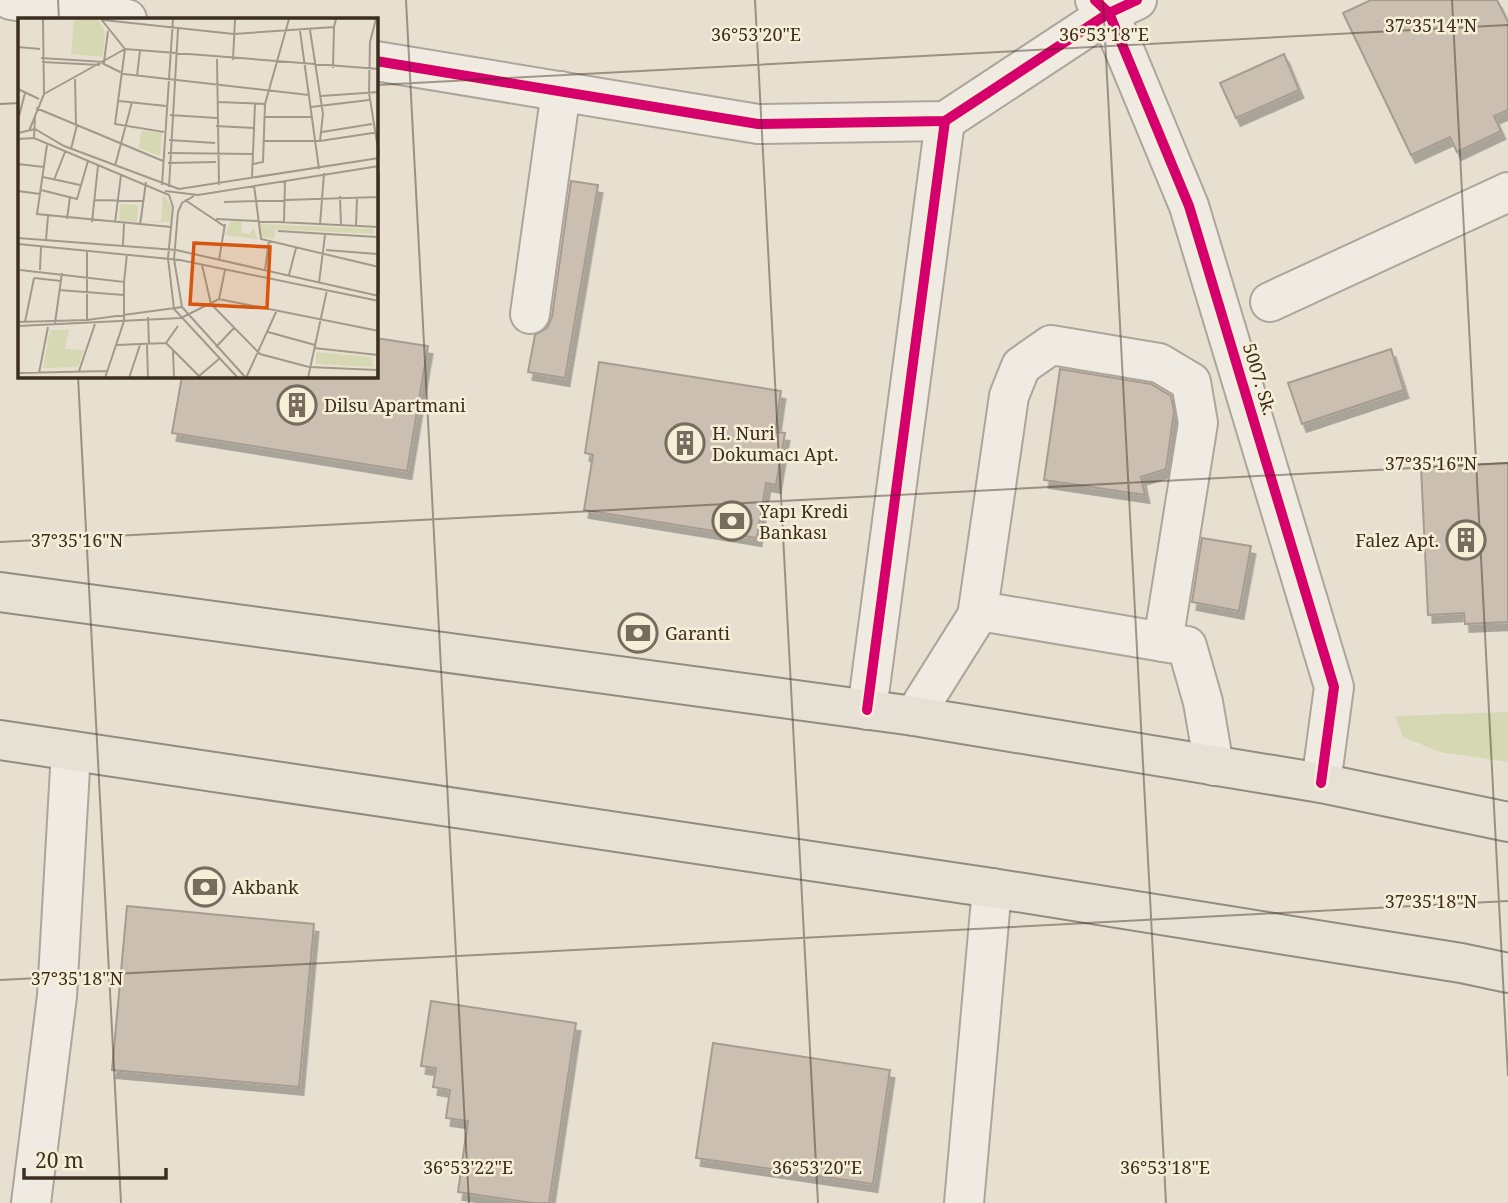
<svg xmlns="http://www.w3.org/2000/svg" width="1508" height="1203" font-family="'Noto Serif',serif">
<defs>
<filter id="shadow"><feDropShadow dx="4.5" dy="8" stdDeviation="0" flood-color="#0004"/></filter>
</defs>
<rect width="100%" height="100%" fill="#e7e0d1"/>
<polygon fill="#d6d7b3" points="1508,712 1508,762 1440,752 1403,737 1395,716"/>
<g fill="#cbbfb2" stroke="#a89c90" stroke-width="2" filter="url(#shadow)">
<polygon points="1371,0 1497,0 1508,22 1508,110 1494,116 1501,131 1457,152 1450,137 1411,155 1343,13"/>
<polygon points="1284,54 1299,90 1236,118 1220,83"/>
<polygon points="571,181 598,185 565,378 528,372 535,335 547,328 552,317"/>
<polygon points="376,338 428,346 407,471 172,433 182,376 376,376"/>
<polygon points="1391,349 1404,390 1302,424 1288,383"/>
<polygon points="599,362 781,391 775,432 785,433 776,485 766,483 757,538 584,510 593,455 585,453"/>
<polygon points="1060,369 1151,384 1171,396 1174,411 1166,469 1141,477 1145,495 1044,480"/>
<polygon points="1508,463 1508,622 1465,624 1464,613 1428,615 1421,467"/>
<polygon points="1202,538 1251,546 1239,611 1192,602"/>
<polygon points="127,906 314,924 299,1087 112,1070"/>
<polygon points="431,1001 576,1023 549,1203 532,1203 458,1192 468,1121 446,1118 450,1090 433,1087 436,1068 421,1066"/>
<polygon points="713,1043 890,1070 873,1184 696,1158"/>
</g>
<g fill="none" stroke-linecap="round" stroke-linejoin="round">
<g stroke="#ada599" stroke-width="42">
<g id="minor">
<polyline points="11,0 127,19"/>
<polyline points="1095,0 1109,13 1189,206 1334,687 1321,783"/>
<polyline points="376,61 758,124 945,121 1109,13 1137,0"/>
<polyline points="1270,302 1508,192"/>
<polyline points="530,314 561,91"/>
<polyline points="977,617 1009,396 1021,366 1051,345 1159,363 1191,382 1198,423 1163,642"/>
<polyline points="867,710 945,121"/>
<polyline points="914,716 980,611 1187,646 1203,702 1214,766"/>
<polyline points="31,1203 57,996 71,751"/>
<polyline points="964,1203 992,888"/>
</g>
</g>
<g stroke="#928b80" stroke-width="42">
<g id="major">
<polyline points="0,592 914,716 1321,783 1508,822"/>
<polyline points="0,740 992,888 1461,963 1508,973"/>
</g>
</g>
<use href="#minor" stroke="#efebe3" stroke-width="38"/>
<use href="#major" stroke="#e6e1d4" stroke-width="38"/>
<g stroke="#f7eed8" stroke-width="15">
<g id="cycleway">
<polyline points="1095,0 1109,13 1189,206 1334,687 1321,783"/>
<polyline points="376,61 758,124 945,121 1109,13 1137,0"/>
<polyline points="867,710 945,121"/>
</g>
</g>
<use href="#cycleway" stroke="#d6006c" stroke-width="10"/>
</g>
<path fill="none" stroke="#3d2e20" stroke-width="2" stroke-opacity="0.45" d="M58,0L59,19M406,0L469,1203M755,0L818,1203M1103,0L1166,1203M1452,0L1508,1076M376,85L1508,25M0,104L19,103M78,376L121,1203M0,542L1508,463M0,980L1508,901"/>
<defs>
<g id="building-ring" transform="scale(2.0125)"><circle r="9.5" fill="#f7eed8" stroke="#786c5e" stroke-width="1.5"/><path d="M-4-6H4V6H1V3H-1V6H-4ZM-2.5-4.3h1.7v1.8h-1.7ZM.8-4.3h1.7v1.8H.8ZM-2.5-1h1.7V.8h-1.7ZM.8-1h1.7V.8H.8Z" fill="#786c5e"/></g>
<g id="bank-ring" transform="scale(2.0125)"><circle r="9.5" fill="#f7eed8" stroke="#786c5e" stroke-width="1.5"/><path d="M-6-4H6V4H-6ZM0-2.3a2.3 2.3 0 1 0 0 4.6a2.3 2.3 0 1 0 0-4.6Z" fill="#786c5e"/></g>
</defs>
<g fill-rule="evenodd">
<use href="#building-ring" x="297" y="405"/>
<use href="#building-ring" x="685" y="443"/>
<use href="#bank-ring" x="732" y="521"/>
<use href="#building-ring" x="1466" y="540"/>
<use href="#bank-ring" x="638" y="633"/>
<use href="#bank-ring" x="205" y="887"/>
</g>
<g text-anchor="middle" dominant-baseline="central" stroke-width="5" stroke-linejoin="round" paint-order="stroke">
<g font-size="18" fill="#3d2e20" stroke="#f7eed8">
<text transform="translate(1260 379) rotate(73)">5007. Sk.</text>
</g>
<g font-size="18" fill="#3d2e20" stroke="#f7eed8" text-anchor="start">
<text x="324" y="405">Dilsu Apartmani</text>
<text x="712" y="433">H. Nuri<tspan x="712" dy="21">Dokumacı Apt.</tspan></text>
<text x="759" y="511">Yapı Kredi<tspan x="759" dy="21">Bankası</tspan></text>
<text x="1439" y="540" text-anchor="end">Falez Apt.</text>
<text x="665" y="633">Garanti</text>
<text x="232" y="887">Akbank</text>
</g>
</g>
<g transform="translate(18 18)">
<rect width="360" height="360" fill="#e7e0d1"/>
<path d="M56,1H79L87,13L85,39L53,36ZM123,113L144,115L142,138L121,130ZM145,176L154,189L152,204H124L143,203ZM102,186L120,187L119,204L101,203ZM213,202H223L224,215L231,216L236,210L239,221L207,217ZM241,206L355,211L356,216L258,211L256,221L243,219ZM32,312H51L47,331L66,332L60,349L25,350ZM298,334L353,339L356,349L298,346Z" fill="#d6d7b3"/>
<path fill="none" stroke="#a3998a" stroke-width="2" d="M83,1L107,31L361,51M358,1L352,24L351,75L361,137M85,2L216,16L316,9L318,1M292,12L305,96L302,123M282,13L301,151M0,29L22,31M107,31L97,106L146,114M23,40L86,44L90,13M199,41L201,167M215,42L217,1M24,44L82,47M84,45L106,56L291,77M315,50L316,9M119,58L122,33M57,61L58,106M0,71L21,81M26,76L107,31M303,78L361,74M101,83L148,88M200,84L247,86M293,89L351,82M18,90L145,143M152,97L199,100M246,99H294M0,102L7,75M198,108L236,110M11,113L26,76L25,1M304,114L354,106M0,115L17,111L46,128L161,171M16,120L17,98M0,121L16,120L151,177L155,189L150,240L156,291L220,360M151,122L197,125M246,123H302L361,114M29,127L19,196L153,209M53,131L59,107M150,135L235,136M150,145L198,144M0,146L26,149M235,146L245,144L247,86L271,1M97,148L114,84M361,154V276M25,159L62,167M234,160L237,86M36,162L47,134M144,167L155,1M236,167L243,221L361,249M151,169L160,11M161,171L361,140M23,172L59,181L70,143M0,173L22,176M147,173L180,177L361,148M176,178L164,185L160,194L156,241L164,289L228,360M322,178L323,208M76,182L125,183M167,182L206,208M206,184L361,179M49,201L52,179M198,201L361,209M74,204L80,148M266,204L267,163M97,205L103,157M122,207L128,164M302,207L306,155M338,208L339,179M260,213L359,219M0,220L158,232L361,278M28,222L30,198M0,226L162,242L361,283M105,227L106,205M308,232L359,236M201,242L207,206M184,247L193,286L242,336L291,349L359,352M2,252L106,264L109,236M22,252L23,229M247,252L251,223M271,257L278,230M16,260L43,263M301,265L307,217M41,272L106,277M201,281L207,252M130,299L131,326M69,302V232M0,304L69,302L164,289M7,304L16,260M37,305L44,255M0,308L163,300L201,281L361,313M250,314L297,327M148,325L183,360M98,327L148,325L160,308M129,327L130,360M198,329L216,310M296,330L360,337M155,333L156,360M61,353L77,306M0,355L89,353M21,355L30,309M181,358L201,341M87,360L106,303V264M111,360L122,327M228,360L259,292M290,360L309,272M359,360L360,283"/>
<path fill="#d7550e" fill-opacity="0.15" stroke="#d7550e" stroke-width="3.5" d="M176,225L252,229L249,290L172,286Z"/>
<rect width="360" height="360" fill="none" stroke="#3d2e20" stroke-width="3.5"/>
</g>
<g font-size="18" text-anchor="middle" fill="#3d2e20" stroke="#f7eed8" stroke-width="5" stroke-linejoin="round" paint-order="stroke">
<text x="1431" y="32">37°35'14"N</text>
<text x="756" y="41">36°53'20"E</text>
<text x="1104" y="41">36°53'18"E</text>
<text x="1431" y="470">37°35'16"N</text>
<text x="77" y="547">37°35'16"N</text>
<text x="1431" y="908">37°35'18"N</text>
<text x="77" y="985">37°35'18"N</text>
<text x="468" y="1174">36°53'22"E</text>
<text x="817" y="1174">36°53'20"E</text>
<text x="1165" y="1174">36°53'18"E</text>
</g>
<path d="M24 1168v10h142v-10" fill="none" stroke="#3d2e20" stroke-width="3.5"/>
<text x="35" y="1168" font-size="21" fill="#3d2e20" stroke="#f7eed8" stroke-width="5" paint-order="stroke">20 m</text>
</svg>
